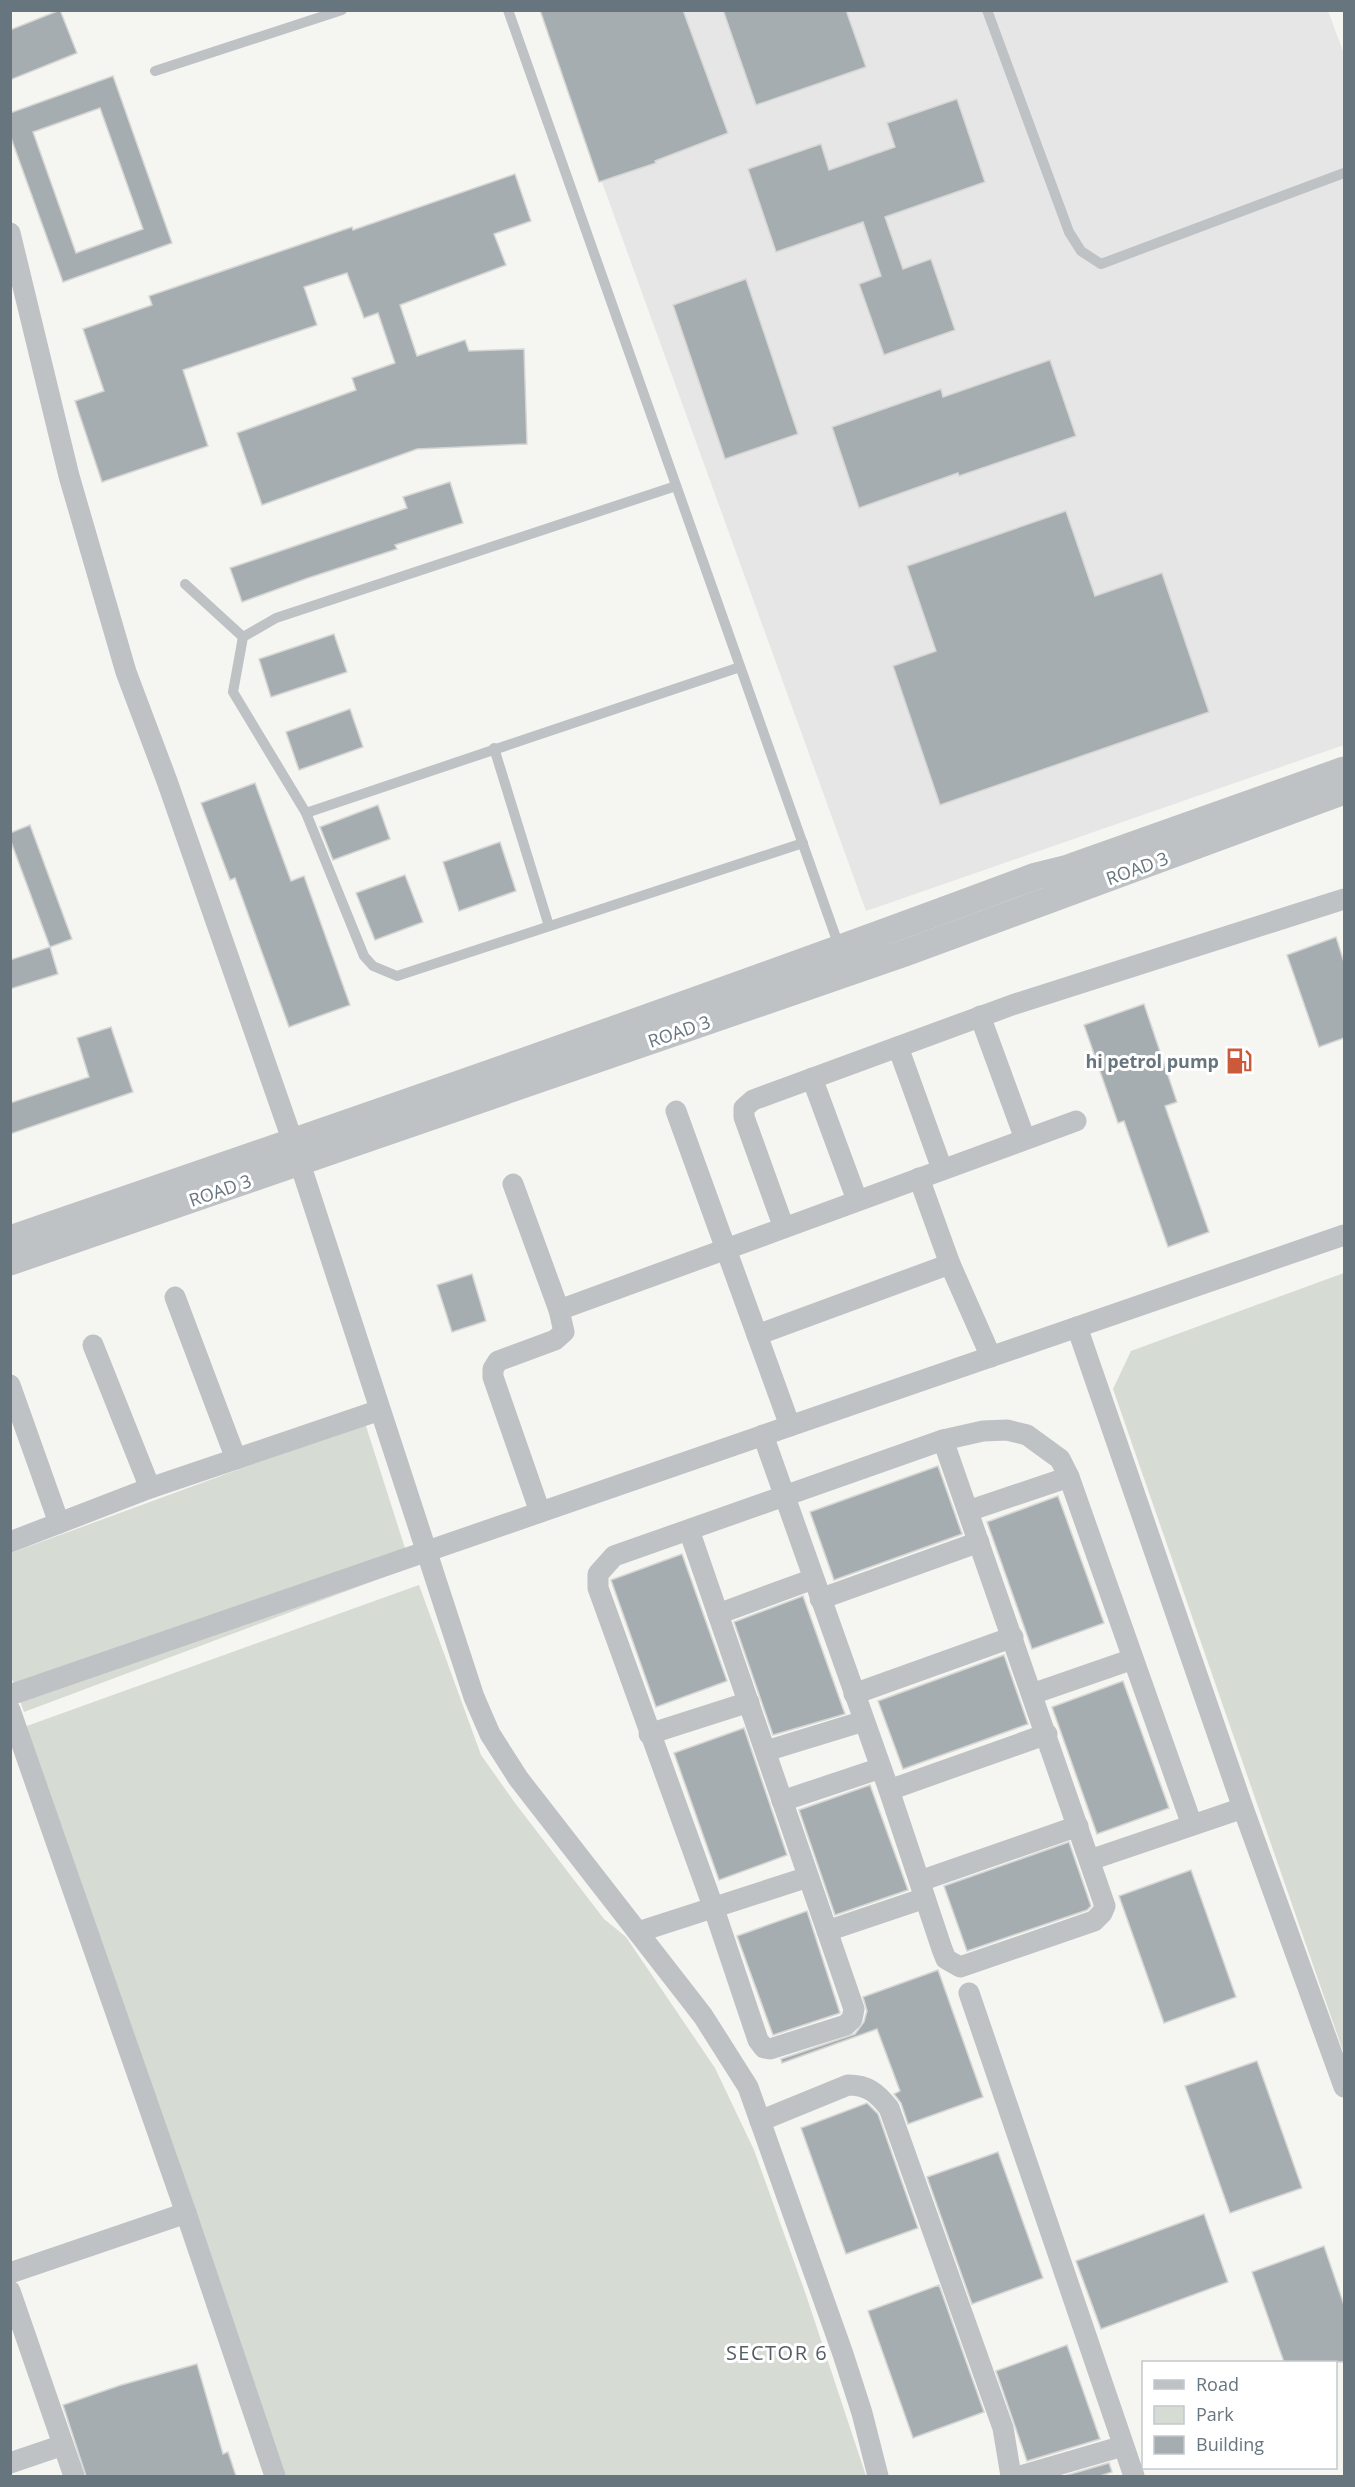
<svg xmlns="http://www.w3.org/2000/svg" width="1355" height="2487" font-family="'Open Sans',sans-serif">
<rect width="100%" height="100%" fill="#f5f5f1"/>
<polygon fill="#e5e6e5" points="540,11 1328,11 1344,54 1344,745 866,911"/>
<g fill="#d6dbd3">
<polygon points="1344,1273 1344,2054 1113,1389 1131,1351"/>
<polygon points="365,1423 411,1567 24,1712 11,1676 11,1553"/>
<polygon points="419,1585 481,1755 515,1803 604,1919 626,1937 715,2068 754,2150 806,2295 866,2476 284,2476 24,1727"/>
</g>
<g fill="#a5adb1" stroke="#d6d6d4" stroke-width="1.5" fill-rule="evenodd">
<polygon points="60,10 77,53 10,80 10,30"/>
<polygon points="540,10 683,10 728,133 655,161 656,163 599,182"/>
<polygon points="723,10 846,10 866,67 756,105"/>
<path d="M113,76L172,243L63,282L10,135V113ZM100,108L143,229L76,253L33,132Z"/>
<polygon points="957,99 985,182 885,217 903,269 931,259 955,330 884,355 859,284 881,276 863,222 776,252 748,169 821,144 829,170 895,147 887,123"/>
<polygon points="515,174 531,221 494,234 506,265 400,305 417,356 465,340 469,351 524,349 527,444 417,449 262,505 237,433 356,390 352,378 395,363 378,313 364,318 347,273 304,287 317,325 183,370 208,446 102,482 75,401 104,391 83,329 152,305 149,296 352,227 353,230"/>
<polygon points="746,279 798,434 725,459 673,305"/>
<polygon points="1050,360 1076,436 959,476 958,473 859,508 832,427 941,389 943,397"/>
<polygon points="450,482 463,523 395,545 397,549 308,578 242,602 230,568 407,508 403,497"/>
<polygon points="1066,511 1095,596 1162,573 1209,712 940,805 893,666 936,651 907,566"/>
<polygon points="334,634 347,672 271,697 259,659"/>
<polygon points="350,709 363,747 299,770 286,732"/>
<polygon points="255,783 291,881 304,876 350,1005 289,1027 235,878 230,880 201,803"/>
<polygon points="378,805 390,839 333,860 320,827"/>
<polygon points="30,825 72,939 50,947 10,839 10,833"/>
<polygon points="500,842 516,891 459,911 443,862"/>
<polygon points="405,875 423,922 375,940 356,893"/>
<polygon points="1336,937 1344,962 1344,1038 1319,1047 1287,955"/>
<polygon points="50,947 58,974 10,989 10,960"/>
<polygon points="1144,1004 1177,1102 1165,1106 1209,1232 1168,1247 1124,1121 1118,1123 1084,1025"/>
<polygon points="111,1027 133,1092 10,1134 10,1103 89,1077 77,1038"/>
<polygon points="472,1274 486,1321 452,1332 437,1285"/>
<polygon points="938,1466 962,1534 834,1580 810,1512"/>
<polygon points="1058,1496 1104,1623 1032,1649 987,1522"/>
<polygon points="682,1554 727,1681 656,1707 611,1580"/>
<polygon points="803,1596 845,1714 773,1735 734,1622"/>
<polygon points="1004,1655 1028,1724 903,1769 878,1701"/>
<polygon points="1123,1681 1169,1808 1097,1834 1052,1707"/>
<polygon points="744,1728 787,1855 719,1880 674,1753"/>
<polygon points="870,1785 908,1890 835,1915 799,1810"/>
<polygon points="1069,1842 1091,1906 1087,1910 967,1951 944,1886"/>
<polygon points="1191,1870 1236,1997 1164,2023 1119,1896"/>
<polygon points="807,1911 840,2013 773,2035 737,1936"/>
<polygon points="938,1970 983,2097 908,2124 901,2103 894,2094 900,2091 877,2029 782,2063 781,2059 855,2034 864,2022 867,2011 863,1997"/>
<polygon points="1257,2061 1302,2188 1230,2213 1185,2086"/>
<polygon points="867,2103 878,2114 918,2228 846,2254 801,2128"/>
<polygon points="998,2152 1043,2278 972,2304 927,2177"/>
<polygon points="1204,2214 1228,2282 1101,2329 1076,2261"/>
<polygon points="1324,2246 1344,2305 1344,2362 1284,2362 1252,2272"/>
<polygon points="939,2285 984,2412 913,2438 868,2311"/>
<polygon points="1067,2345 1100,2439 1027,2461 996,2371"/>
<polygon points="197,2364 223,2454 228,2452 236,2476 86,2476 63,2405 121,2385"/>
<polygon points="1109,2463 1112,2472 1100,2476 1064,2476"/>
</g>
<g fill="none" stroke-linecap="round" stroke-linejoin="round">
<g stroke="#bec2c5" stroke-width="10">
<polyline points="508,10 840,949"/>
<polyline points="987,10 1069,232 1081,251 1101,264 1344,173"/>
<polyline points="155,71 342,10"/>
<polyline points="676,486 276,618 243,637 233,692 306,813 364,956 373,966 397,976 803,843"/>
<polyline points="185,584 243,637"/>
<polyline points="494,748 549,926"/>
<polyline points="306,813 740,667"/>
</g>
<g stroke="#bec2c5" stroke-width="21">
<polyline points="10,233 69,476 126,672 167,781 293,1142 474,1697 490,1734 518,1778 703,2016 748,2087 843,2354 862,2413 878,2476"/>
<polyline points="980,1016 1025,1139"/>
<polyline points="898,1047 942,1169"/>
<polyline points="812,1078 857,1200"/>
<polyline points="676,1111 790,1426"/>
<polyline points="1076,1121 784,1228 744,1117 744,1108 753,1100 1012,1005 1344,899"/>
<polyline points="919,1178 950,1264 991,1357"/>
<polyline points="513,1184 559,1310"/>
<polyline points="175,1297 236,1459"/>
<polyline points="1077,1327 1243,1808 1344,2087"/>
<polyline points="757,1335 950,1264"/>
<polyline points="93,1345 150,1488"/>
<polyline points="10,1385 59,1523"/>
<polyline points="763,1435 889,1790 942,1949 946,1959 960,1967 1094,1921 1102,1913 1105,1906 943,1440"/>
<polyline points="968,1511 1069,1477"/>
<polyline points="540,1512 493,1377 493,1369 498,1361 555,1340 564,1332 559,1310 784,1228"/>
<polyline points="689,1530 854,2009 852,2019 846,2025 770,2049 764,2048 758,2040 714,1909 598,1588 598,1574 614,1556 943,1440 983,1431 1007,1430 1027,1435 1060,1459 1069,1477 1192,1825"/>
<polyline points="10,1542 150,1488 380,1410"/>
<polyline points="820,1599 979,1542"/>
<polyline points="718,1614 813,1579"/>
<polyline points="854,1694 1013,1637"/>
<polyline points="1032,1694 1133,1659"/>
<polyline points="10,1695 1344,1235"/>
<polyline points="10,1710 186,2213 275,2476"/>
<polyline points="649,1734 749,1702"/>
<polyline points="766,1751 864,1721"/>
<polyline points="889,1790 1047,1734"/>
<polyline points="782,1801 881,1768"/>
<polyline points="1090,1860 1243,1808"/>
<polyline points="920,1881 1078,1826"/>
<polyline points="827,1931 925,1898"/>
<polyline points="638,1932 808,1877"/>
<polyline points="969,1993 1134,2476"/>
<path d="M760,2121L848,2085C868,2085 877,2093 889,2108L1003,2428L1011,2476"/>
<polyline points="10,2273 186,2213"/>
<polyline points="10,2291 74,2476"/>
<polyline points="10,2463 63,2445"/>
<polyline points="1020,2476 1123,2446"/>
</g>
<g stroke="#bec2c5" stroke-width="27">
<path d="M10,1239C354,1121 696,1003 1036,876L1068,868L1344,770"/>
<polyline points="10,1262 905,953 1344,791"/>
</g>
</g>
<defs>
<g id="fuel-bare" transform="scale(2.07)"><path d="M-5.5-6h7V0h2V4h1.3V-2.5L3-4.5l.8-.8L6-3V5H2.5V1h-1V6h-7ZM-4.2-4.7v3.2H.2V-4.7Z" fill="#cc593a" stroke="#fff" stroke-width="2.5" paint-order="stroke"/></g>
</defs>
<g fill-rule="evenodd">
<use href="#fuel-bare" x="1239" y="1061"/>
</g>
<g text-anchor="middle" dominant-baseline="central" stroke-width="6" stroke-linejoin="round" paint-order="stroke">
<g font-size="18" fill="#67757f" stroke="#fff">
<text transform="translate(1137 868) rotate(-20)">ROAD 3</text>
<text transform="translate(679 1031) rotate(-19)">ROAD 3</text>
<text transform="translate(220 1190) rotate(-19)">ROAD 3</text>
</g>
<g font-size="18" font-weight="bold" fill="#67757f" stroke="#fff" text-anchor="end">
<text x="1219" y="1061">hi petrol pump</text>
</g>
<g font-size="20" letter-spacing="1.5" fill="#545e65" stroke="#fff">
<text x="777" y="2352">SECTOR 6</text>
</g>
</g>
<rect width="1355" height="2487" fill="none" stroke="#67757f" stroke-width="24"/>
<rect x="1142" y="2361" width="195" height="108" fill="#ffffff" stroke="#c2c8cc" stroke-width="1.5"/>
<rect x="1154" y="2380" width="30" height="9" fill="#bec2c5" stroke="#c2c8cc" stroke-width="1.5"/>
<text x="1196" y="2391" font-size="18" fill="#67757f">Road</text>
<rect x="1154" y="2406" width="30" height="18" fill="#d6dbd3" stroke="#c2c8cc" stroke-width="1.5"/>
<text x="1196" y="2421" font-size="18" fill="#67757f">Park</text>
<rect x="1154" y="2436" width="30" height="18" fill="#a5adb1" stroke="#c2c8cc" stroke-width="1.5"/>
<text x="1196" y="2451" font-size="18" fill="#67757f">Building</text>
</svg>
